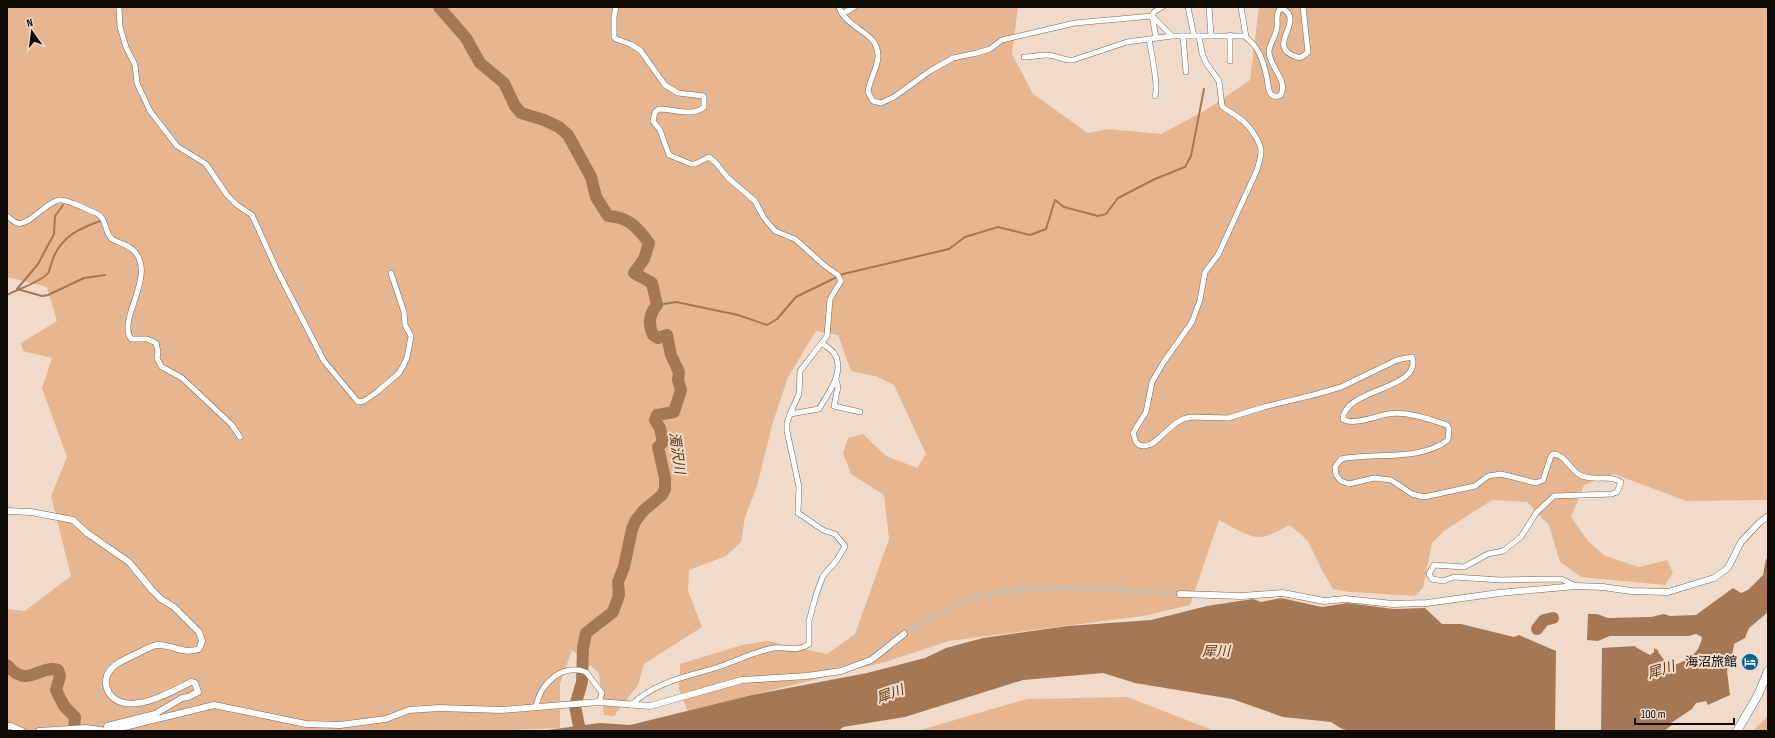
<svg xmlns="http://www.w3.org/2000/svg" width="1775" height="738" font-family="'Sofia Sans Condensed','Noto Sans JP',sans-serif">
<rect width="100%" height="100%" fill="#f0dbcb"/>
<g fill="#e6b691">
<path d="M7,7H1018L1012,54L1033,94L1088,133L1108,129L1161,134L1206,110L1250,80L1259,7H1768V500L1686,501L1614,474L1584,485L1571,517L1588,541L1605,556L1639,567L1667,560L1673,573L1665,585L1581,577L1560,562L1549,525L1527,502L1492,500L1444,531L1432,543L1423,588L1415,596L1349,592L1333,589L1322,570L1308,541L1290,525C1281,529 1267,538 1257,537C1249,537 1226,524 1219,520L1190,605L1143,616L949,641L885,662L688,711L679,690L680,664L742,645L767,641L827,654L855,634L889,539L884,495L851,474L843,453L848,438L863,434L886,456L917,468L926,454L894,385L875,376L851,371L838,335L816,331L788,377L773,422L757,486L745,517L741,542L726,556L689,570L688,591L702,627L644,664L638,685L614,716L604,715L599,673L572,650L560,684V728L491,731H7V609L25,611L71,576L51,496L67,457L42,388L52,358L23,351L21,343L57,321L47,287L7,277Z"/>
<polygon points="1127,697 1215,731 917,731 1027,699"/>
<polygon points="1768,716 1768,731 1753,731"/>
</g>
<g fill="#a57855">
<path d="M1768,558L1767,613L1749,628L1745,638L1734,644L1732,657L1728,664L1727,671L1730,695L1708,705L1706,701L1696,703L1692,709L1671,723L1672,725L1664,731H1601L1602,648L1635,646L1637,648L1650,655L1654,652V648L1659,651L1658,652L1665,661L1664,669C1682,662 1699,658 1702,637L1696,634L1689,636H1610L1598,641L1587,640L1588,614H1597L1608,618L1651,617L1664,614L1670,616L1696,615L1733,588L1741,593L1748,590L1763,575L1766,559Z"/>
<polygon points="1281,598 1322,607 1347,603 1394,609 1425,608 1442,624 1461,624 1514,637 1519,635 1556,651 1555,731 1351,731 1342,729 1331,722 1283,717 1232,699 1135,683 1103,673 1023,680 905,717 843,727 839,731 540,731 600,723 630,725 752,695 867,673 925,658 946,648 983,638 1068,626 1151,620 1207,606 1253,599 1261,602"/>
</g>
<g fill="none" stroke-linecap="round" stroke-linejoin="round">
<g stroke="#a57855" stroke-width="2">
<polyline points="63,205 55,216 54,234 38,264 17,289 42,296 48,295 84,278 105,275"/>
<path d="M7,295C18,289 41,282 48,273C50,270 52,260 54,256C64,235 79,229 100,221"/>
<polyline points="657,305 676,302 738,315 767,325 777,319 796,297 843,274 949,249 965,237 998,227 1030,235 1046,229 1055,200 1064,207 1098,216 1106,214 1118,198 1155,179 1185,167 1191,156 1204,89"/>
</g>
<g stroke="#a57855" stroke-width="12">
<path d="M439,7L466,38L480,63L504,83L515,106L521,113L544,120L559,127L568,135L591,177L596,197L608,216C629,217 637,227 649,243L644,259L634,273L652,283L657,305C649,314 648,324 653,335L658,338L667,335L671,355L679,372L678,380L681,390L674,412L657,415L655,420L660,428L663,442L658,447L665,478V489L662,495L644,510L636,520L632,529L624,567L618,582L619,595L613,612L586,633L583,648L582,682L575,706L580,731"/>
<polyline points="1537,629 1544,620 1553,618"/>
<path d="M7,665C28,690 39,664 58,670L60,676L56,690L64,706L75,717L74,731"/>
</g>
<path stroke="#cebcad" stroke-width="6" stroke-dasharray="6 3" stroke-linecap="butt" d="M904,634C926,621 949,606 974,598C1039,579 1114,591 1180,594"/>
<g stroke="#786658" stroke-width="6">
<g id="minor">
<polyline points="119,7 120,27 126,47 135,65 137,83 150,111 177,146 206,164 227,195 237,205 252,215 277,270 324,361 358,402 364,401 377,392 399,373 407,358 411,336 405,325 404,312 391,273"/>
<path d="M616,7L614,16V37L616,39L630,44L640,50L665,85L678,93L704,96V107C694,117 673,109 659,109L655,112L653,121L660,130L669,155L691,164H695L709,157L716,163L728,178L755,201L764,218L775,231L795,239L825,266L838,275L841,281L830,299L827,336L800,371L799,394L790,414L787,423V431L799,487L798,513L823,530L835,534L845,546L837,560L823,576L816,595L809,621V644C796,653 788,646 774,648C756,651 741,659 724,665C690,677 659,679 631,705"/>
<path d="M839,7C848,31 878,31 878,56C878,68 869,80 868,92L873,101L881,103L894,97L930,71L953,58L977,53L990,49L1002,40L1075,23L1152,16L1172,36H1244C1259,46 1263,60 1267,78C1268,83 1268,89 1270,93C1273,97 1277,97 1281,95C1288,78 1269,68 1269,51C1270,43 1276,36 1277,27C1278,21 1275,15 1280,9H1283C1287,11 1290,15 1290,19C1291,32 1271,49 1297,57C1301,59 1305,55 1308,52L1303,7"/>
<polyline points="1188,7 1194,36"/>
<polyline points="1209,7 1211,36"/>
<polyline points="1241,7 1246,37"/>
<polyline points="842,14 854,7"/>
<polyline points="1183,36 1186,72"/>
<path d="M1199,36L1202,53L1206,63L1219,81L1222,106C1228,112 1237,115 1243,121C1250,127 1260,141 1261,151C1261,157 1259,163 1257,170L1218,255L1205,272L1200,300L1192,322L1163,363L1152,382L1146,412L1133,433L1136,442L1139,445L1144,446L1152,444L1176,423L1183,419L1191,417L1228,418L1264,407L1317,394L1341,387L1397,360L1412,357C1423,390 1344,388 1343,419C1351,426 1377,416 1388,414C1407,411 1429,419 1447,425L1449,429L1448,440C1419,462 1374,452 1341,459L1335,467L1336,475L1341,481L1349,484L1374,478L1391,480L1412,494L1424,497L1475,486L1488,476L1501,474L1536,483L1543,480L1551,456L1553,454C1565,454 1570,470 1580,475C1592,482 1609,474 1621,482L1617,492L1612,494L1554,496L1536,513L1521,537L1503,551L1488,554L1464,567L1434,565L1429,574L1432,579L1443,581L1454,577L1500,580L1561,579L1576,586"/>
<polyline points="1156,38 1152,16 1154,12 1162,7"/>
<path d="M1149,39C1151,51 1159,87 1155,96"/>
<path d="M1024,57C1032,57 1039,55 1047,55C1056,55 1064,61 1073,60L1127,42L1172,36"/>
<polyline points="1230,61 1230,35"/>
<path d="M7,216C10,218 14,222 17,223C28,227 46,202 59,200C68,199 87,210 96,213C107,218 104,232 112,239C119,244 128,243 135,252C156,277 117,319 131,339H147L156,343L158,352L157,359L162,367L182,378L232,425L240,437"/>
<polyline points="836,380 838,387 834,406 860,412"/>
<path d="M790,414L819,409C828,393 846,372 834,353C831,349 825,346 822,343"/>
<path d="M536,706C541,683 562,663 586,672L602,693L599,702"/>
</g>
</g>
<g stroke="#786658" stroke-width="7">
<g id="tertiary">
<path d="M7,511L31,512L73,520L87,533L129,562L152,590L161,599L174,607L199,632L202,641L199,649C182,655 172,644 157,645C150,646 141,652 134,655C128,658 118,662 113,667C99,680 107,700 125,703C144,707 174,691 191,682L195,683L198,692L188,697L182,698L155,714L107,726L108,731"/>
<polyline points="1180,594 1242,596 1283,593 1324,601 1345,599 1393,604 1427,603 1499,593 1576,586 1603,587 1631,591 1668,592 1714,578 1728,568 1741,542 1759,523 1768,516"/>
<polyline points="7,726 11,726 22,731"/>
<polyline points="39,731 86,728 107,731"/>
<polyline points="108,731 214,705 306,724 340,725 386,719 409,710 439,708 502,710 599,702 650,706 742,680 807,676 841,671 871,660 904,634"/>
</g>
</g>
<g stroke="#786658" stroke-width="9">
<polyline id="trunk" points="1737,731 1758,695 1768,671"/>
</g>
<use href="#minor" stroke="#fff" stroke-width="5"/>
<use href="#tertiary" stroke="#fff" stroke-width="6"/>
<use href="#trunk" stroke="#fff" stroke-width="8"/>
</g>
<defs>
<g id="hotel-disc" transform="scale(0.9)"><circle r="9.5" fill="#006594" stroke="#f0dbcb"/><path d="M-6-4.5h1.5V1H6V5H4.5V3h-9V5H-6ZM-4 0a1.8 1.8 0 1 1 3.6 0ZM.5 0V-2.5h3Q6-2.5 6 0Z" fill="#fff"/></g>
</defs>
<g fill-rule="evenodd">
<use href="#hotel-disc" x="1750" y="662"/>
</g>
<g text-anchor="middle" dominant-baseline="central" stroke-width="4" stroke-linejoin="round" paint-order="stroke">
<g font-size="13" fill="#100a05" stroke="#f0dbcb" text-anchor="end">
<text x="1737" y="662">海沼旅館</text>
</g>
<g font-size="14" font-style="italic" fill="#63360a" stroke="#f0dbcb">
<text transform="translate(677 453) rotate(82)">濁沢川</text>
<text x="1216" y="651">犀川</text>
<text transform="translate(1661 670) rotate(-17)">犀川</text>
<text transform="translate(890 694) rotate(-20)">犀川</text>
</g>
</g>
<rect width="1775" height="738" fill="none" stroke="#100a05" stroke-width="16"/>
<g transform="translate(32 32) rotate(346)" stroke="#f0dbcb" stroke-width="3" paint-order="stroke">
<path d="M0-3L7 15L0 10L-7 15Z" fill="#100a05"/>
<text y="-6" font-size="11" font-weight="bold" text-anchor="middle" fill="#100a05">N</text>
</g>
<path d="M1635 718v6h99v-6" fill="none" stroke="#100a05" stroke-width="2"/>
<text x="1641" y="718" font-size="12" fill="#100a05" stroke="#f0dbcb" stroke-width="3" paint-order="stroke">100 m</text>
</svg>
